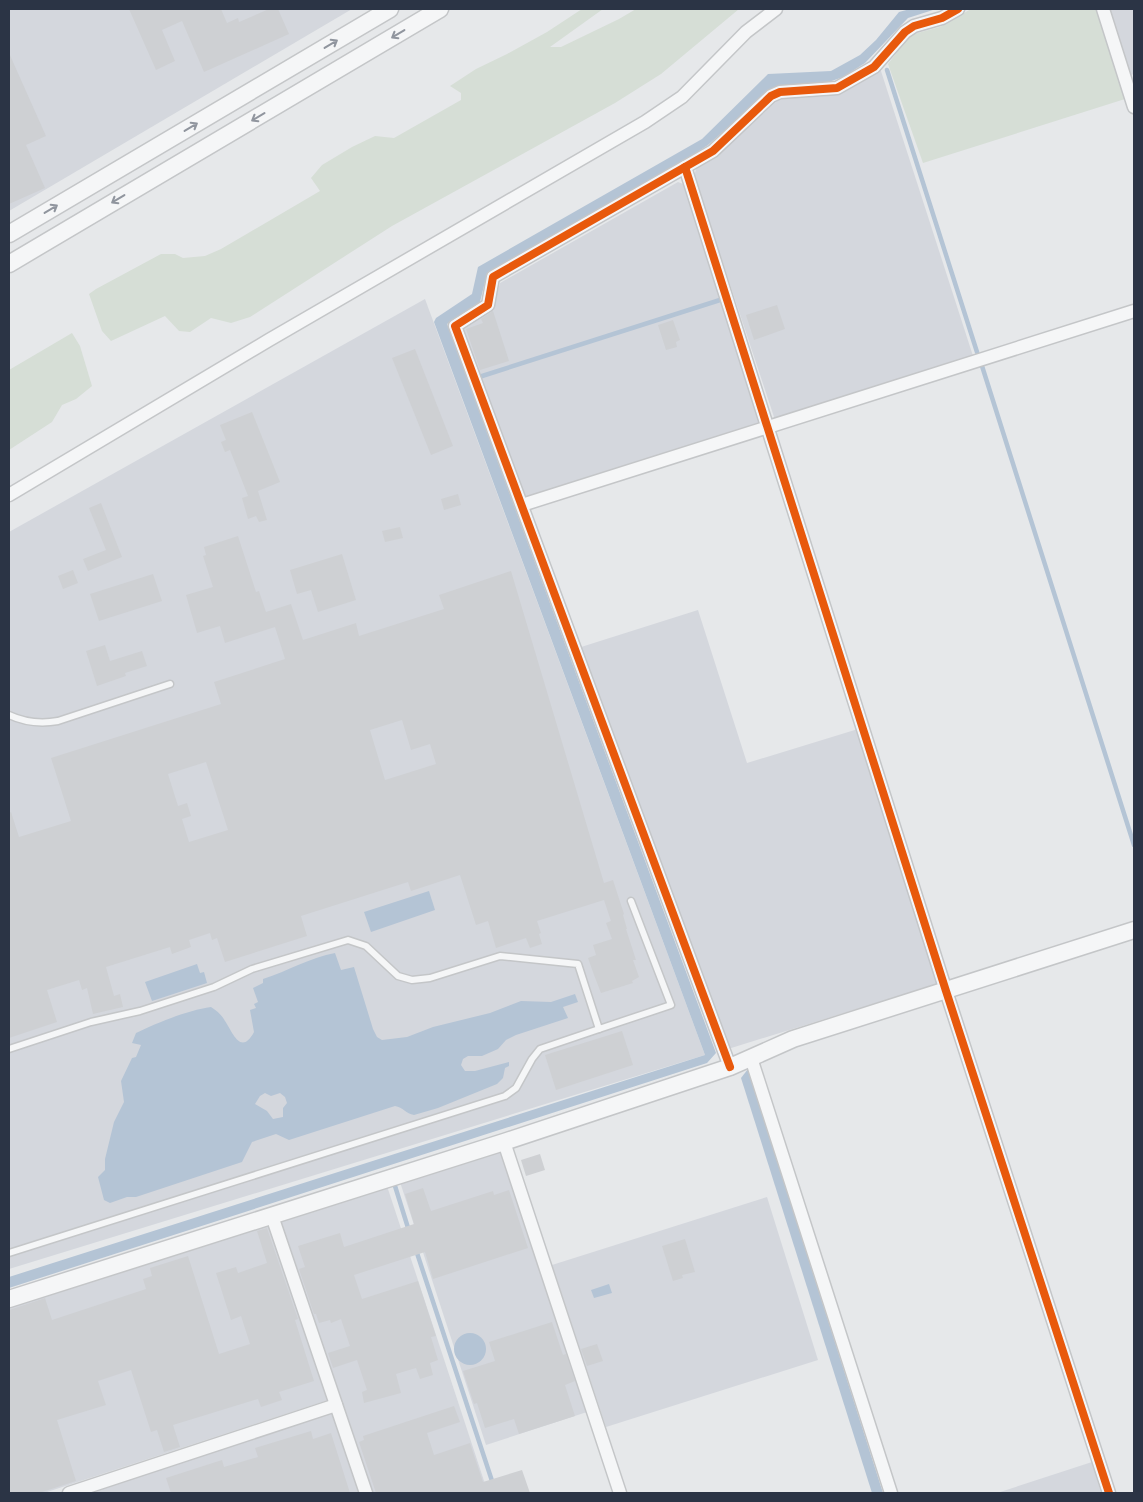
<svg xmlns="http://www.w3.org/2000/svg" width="1143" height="1502" font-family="Overpass,sans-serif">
<rect width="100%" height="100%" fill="#e6e8ea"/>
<g fill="#d4d7dd">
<polygon points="9,9 352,9 9,211"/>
<polygon points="1107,9 1134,9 1134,74 1128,76"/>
<polygon points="880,68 973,356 775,420 694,176 697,166 718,155 779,99 827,96 842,93 876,73"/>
<polygon points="678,182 683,184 762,420 760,425 530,498 522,496 462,329 493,308 500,283"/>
<polygon points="425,299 705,1055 9,1269 9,532"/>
<polygon points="698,610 747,763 858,729 937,984 728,1049 578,648"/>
<polygon points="501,1149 587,1412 486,1445 400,1182"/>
<polygon points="387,1186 488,1493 371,1493 279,1221"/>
<polygon points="767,1197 818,1360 606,1427 552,1265"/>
<polygon points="270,1224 328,1400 44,1493 9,1493 9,1308"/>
<polygon points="333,1413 359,1493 87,1493"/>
<polygon points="1092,1462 1101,1493 997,1493"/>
</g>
<g fill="#d6ded6">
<polygon points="582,9 603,9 550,47 561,47 619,19 636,9 739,9 661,74 615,103 392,226 250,317 231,323 211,318 190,332 179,331 165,316 111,341 102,331 89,294 96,289 161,254 175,254 183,258 205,256 221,249 320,191 311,178 322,165 352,147 375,136 394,138 461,100 461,93 450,86 476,69 507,54 547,32"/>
<polygon points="971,9 1096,9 1125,99 923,163 888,64 910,35 940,27"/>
<polygon points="72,333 80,346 92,386 76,399 62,405 52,422 9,450 9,370"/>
</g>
<g fill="#b4c4d5" fill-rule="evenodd">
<polygon points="910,9 936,9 908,18 865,63 843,77 826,83 772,88 708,145 696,153 487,274 480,302 447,324 716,1053 707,1063 9,1288 9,1277 705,1055 434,322 436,318 472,294 478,267 702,139 768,74 831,71 860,55 876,40 899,12"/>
<polygon points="429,891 435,910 371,932 364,912"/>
<path d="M335,953L341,970L354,967L373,1029L377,1037L382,1040L407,1037L433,1027L490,1013L521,1001L551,1002L575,994L578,1002L563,1007L568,1018L516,1035L506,1040L498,1049L482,1056H468L463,1059L461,1065L465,1071H475L509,1062V1066L505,1068L503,1078L497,1084L438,1108L414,1115C406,1114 403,1107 395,1106L289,1140L276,1134L252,1142L242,1162L136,1197H127L110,1203L104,1200L98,1177L105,1170V1159L114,1122L124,1102L121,1081L132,1058L136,1057L141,1045L132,1043L136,1033C157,1023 188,1010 211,1007C217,1011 222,1015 225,1021C233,1033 241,1056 254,1032L250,1010L256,1008L254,1004L258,1002L253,988L263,983V979C288,971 311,957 335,953ZM265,1093L271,1096L280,1093L285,1097L287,1103L283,1108V1117L273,1119L267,1111L255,1104L260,1096Z"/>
<polygon points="197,964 200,973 204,972 207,983 152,1001 145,982"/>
<polygon points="748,1069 883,1493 872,1493 741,1078"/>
<polygon points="609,1284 612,1293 594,1298 591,1290"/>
<circle cx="470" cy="1349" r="16"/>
</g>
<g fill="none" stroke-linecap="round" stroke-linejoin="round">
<g stroke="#b4c4d5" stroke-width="4.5">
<polyline points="887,70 977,352"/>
<polyline points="982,366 1134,845"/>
<polyline points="479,377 720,300"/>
<polyline points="395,1186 409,1231"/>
<polyline points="416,1250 496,1493"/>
</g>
</g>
<g fill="#ced0d3" fill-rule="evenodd">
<polygon points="129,9 221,9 227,23 238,18 239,22 269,9 278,9 289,34 204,72 182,21 162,30 175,61 156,70"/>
<polygon points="9,53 46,136 26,145 45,188 9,204"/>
<polygon points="777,305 785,329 754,340 746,315"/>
<polygon points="493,311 509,361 480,370 466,329 483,323 481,319"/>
<polygon points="673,320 680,340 676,342 677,347 666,350 658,325"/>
<polygon points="415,349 453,446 431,455 392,358"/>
<polygon points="252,412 280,482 258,491 267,520 259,522 256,516 248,519 242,498 248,496 230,450 225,452 221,442 226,440 220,425"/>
<polygon points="458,494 461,505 444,510 441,499"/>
<polygon points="101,503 122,557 88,571 83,559 106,550 89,508"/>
<polygon points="400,527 403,538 385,542 382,531"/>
<path d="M238,536L256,592L259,591L266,612L291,604L303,640L356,623L359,636L444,609L439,595L511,571L604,883L613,880L624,914L623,915L627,929H626L636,960H633L639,977L632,981L633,983L601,993L594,975L588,958L596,955L593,945L612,939L606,923L611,921L604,900L537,921L541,933L539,934L542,944L530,948L526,938L496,948L488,921L476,925L460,875L411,891L408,882L301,916L307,936L225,962L217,938L212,940L210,933L189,940L191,947L172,954L170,947L106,967L114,996L120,994L123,1007L93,1014L87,988L82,990L79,980L47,990L57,1022L9,1038V813L11,812L19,837L71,821L51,758L221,704L214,682L285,659L275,627L225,643L220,626L197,633L186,595L213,587L203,556L206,555L204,547ZM402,720L411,750L430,744L436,764L385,780L370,730ZM206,762L228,830L189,842L182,819L191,816L187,803L178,806L168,774Z"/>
<polygon points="342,554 356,600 318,612 311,590 297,594 290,570"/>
<polygon points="73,570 78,583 63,589 58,576"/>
<polygon points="153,574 162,601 99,621 90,594"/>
<polygon points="105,645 110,661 142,651 147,666 125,673 126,676 97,686 86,651"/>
<polygon points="622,1031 633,1065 556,1090 545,1055"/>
<polygon points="540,1154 545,1170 526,1176 521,1160"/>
<polygon points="423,1188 431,1211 493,1191 494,1195 509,1190 528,1248 433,1279 425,1252 354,1275 362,1299 418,1281 436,1336 431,1337 438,1360 430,1363 433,1375 420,1379 416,1368 396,1374 401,1393 364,1403 362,1392 367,1390 357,1360 333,1368 328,1353 350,1346 341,1319 331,1323 330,1320 319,1323 316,1314 314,1314 299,1269 305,1267 298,1246 340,1233 344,1247 414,1224 405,1194"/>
<polygon points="267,1228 298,1319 295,1320 314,1381 279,1392 282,1400 261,1407 258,1399 173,1425 180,1447 164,1452 157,1430 151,1432 131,1370 98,1381 106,1405 57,1420 76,1481 39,1493 9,1493 9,1310 45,1298 52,1320 146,1289 143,1279 152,1276 150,1268 188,1256 219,1354 250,1344 241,1316 231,1320 216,1273 236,1267 238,1273 267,1263 257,1231"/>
<polygon points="685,1239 695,1272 682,1275 683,1278 673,1281 662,1246"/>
<polygon points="552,1322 563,1355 566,1354 575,1381 565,1385 575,1416 519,1434 514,1419 485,1428 477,1403 474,1404 463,1371 495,1361 489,1342"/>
<polygon points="597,1344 603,1361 587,1366 581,1349"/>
<polygon points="454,1406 460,1422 427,1433 434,1455 470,1443 483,1482 522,1470 530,1493 376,1493 359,1442 364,1440 363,1436"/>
<polygon points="311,1431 313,1439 331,1433 350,1493 171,1493 166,1478 222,1460 224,1467 258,1457 255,1448"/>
</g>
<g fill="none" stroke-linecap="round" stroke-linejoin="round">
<g stroke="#c4c6c8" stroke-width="9">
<g id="service">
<path d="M9,715C24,722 41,724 58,721L170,684"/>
<polyline points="9,1049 91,1022 140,1011 214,987 252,969 348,940 366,946 398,976 412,980 430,978 500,956 578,964 599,1029 671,1005 631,901"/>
<polyline points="9,1253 505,1096 516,1088 532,1059 540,1049 599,1029"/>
</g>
</g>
<g stroke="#c4c6c8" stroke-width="15">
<g id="minor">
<polyline points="1103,9 1134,107"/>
<polyline points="685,167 946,991 1109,1493"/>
<polyline points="9,495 269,340 645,122 682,97 746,32 776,9"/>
<polyline points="522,505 1134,311"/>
<polyline points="751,1058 891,1493"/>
<polyline points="730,1067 455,326 488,305 493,277 713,151 771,96 780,92 837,88 874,67 905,32 914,26 942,18 958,9"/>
<polyline points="504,1142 620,1493"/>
<polyline points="272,1216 366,1493"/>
<polyline points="69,1493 336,1405"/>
</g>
</g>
<g stroke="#c4c6c8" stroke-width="19">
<g id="tertiary">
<polyline points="9,234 390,9"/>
<polyline points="9,264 440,9"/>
<polyline points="9,1299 504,1142 730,1067 793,1039 1134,930"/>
</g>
</g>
<use href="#service" stroke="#f5f6f7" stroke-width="6"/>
<use href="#minor" stroke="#f5f6f7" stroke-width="12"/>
<use href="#tertiary" stroke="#f5f6f7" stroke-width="16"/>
<g stroke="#f4f6f9" stroke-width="11">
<g id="cycleway">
<polyline points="685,167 946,991 1109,1493"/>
<polyline points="730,1067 455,326 488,305 493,277 713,151 771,96 780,92 837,88 874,67 905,32 914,26 942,18 958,9"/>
</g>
</g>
<use href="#cycleway" stroke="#e8590c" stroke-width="8"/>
</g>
<defs><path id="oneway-shaft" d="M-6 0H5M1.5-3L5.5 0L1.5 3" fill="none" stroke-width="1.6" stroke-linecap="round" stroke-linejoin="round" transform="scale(1.25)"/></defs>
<g stroke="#90959e">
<use href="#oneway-shaft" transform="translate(398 34) rotate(149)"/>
<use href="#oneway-shaft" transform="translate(331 44) rotate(-31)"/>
<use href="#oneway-shaft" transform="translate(258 117) rotate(149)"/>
<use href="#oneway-shaft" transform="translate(191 127) rotate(-31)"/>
<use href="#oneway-shaft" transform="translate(118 199) rotate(149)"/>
<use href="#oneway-shaft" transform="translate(51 209) rotate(-31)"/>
</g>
<rect width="1143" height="1502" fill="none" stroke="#2b3445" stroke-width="20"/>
</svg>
